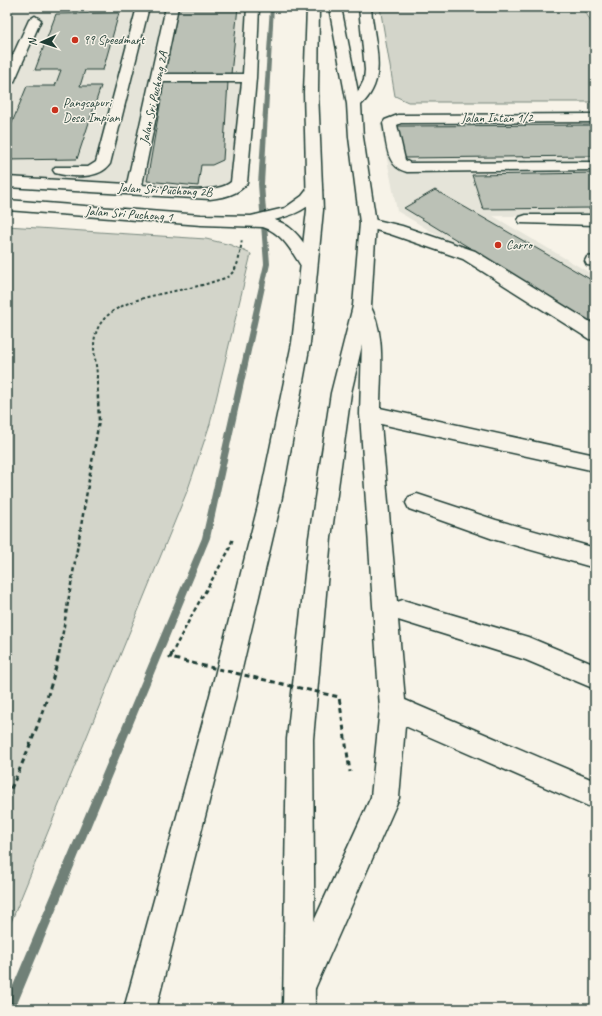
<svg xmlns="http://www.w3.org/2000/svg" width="602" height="1016" font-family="Caveat,sans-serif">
<rect width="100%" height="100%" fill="#f7f3e8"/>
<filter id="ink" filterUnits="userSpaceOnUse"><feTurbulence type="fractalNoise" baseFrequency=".025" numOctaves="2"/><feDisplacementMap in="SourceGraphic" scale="8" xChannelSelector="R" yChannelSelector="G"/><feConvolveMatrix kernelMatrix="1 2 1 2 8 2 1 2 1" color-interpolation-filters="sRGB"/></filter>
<g filter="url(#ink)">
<g fill="#e5e4d9">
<polygon points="12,7 247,7 233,183 227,188 211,190 7,178 7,15"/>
<polygon points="380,123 595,123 595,216 493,216 595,276 595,329 397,211"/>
</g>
<g fill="#d3d5ca" stroke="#79897f">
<polygon points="380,7 583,7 595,30 595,102 408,102 395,96"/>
<polygon points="7,226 206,239 231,245 251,254 210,424 188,489 7,932"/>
</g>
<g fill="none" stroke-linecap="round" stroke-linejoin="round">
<polygon fill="#6f8077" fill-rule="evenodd" points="270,7 274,7 264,184 270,264 210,538 15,1009 7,1009 7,1000 202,538 264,264 258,184"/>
</g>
<g fill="#bbc1b6" stroke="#1f3d34">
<polygon points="178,7 238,7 231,74 165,74"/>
<polygon points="119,13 103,70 85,70 80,86 101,86 77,159 7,160 7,135 27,86 55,86 61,70 35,70 56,14"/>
<polygon points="164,82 228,82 223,160 212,165 201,165 198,186 147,181"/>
<polygon points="595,125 595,156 405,158 397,126"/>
<polygon points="595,173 595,208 483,209 472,175"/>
<polygon points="435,190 595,282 595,324 404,208"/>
</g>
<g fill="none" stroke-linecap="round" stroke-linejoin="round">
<g stroke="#1f3d34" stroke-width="3">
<g id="minor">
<path d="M137,7H149L110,164C99,180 71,177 55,173L53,170L55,167H88L96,162Z"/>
<path d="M166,7H178L164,74H243L247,7H259L256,78L247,183C238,195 224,197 210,199L7,187V177L127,184ZM163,82H242L231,182C215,196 164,187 142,185Z"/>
<polygon points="35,16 41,20 14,82 7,86 7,68 29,20"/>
<path d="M595,114V122L401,123L397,125L405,160L410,163L595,162V170L407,172C385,167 387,142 383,123L385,120L398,115Z"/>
<path d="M314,185L319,187L322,190C309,210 296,214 274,220C295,225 307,247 317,265L315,269L309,270L303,269C292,252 283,233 263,227L201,225L7,210V200L201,215L251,216L285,208L302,196L309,187Z"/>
<polygon points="526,215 595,215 595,225 520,223 518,220 520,217"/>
<polygon points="368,218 402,226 475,251 595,325 595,340 589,339 463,259 390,234 362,226 360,223 362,220"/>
<polygon points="595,256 595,266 587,265 585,261 587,257"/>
<path d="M362,300L368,302C387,332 380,374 380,408L595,455V471L381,424L397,602L403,600L528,637L595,665V689L526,660L398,620L405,700L595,781V809L405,726L399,798L313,993L302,998L291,993L286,982L371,797L380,708L360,414L362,341L360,325L353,306L356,302Z"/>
<polygon points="417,494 496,520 595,548 595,568 496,540 409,509 406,503 409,497"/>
</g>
</g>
<g stroke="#1f3d34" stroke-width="3">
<g id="highway">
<polygon points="307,7 319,7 318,92 323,210 310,343 281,502 234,703 156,1009 124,1009 208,703 259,502 292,343 307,210 304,92"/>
<path d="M329,7H341L358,92L364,80L365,70L359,7H371C373,41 390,78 361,105L363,137L376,223L371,306L351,393L331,538L313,739L315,1009H283L287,739L309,538L331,393L353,306L360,223L349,137L347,104Z"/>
</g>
</g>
<path stroke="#1f3d34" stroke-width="2" stroke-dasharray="3 2.5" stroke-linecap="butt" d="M97,378C97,362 91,348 96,333C108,293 183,294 215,281C219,280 226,278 229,276C240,267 240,251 242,239"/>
<g stroke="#1f3d34" stroke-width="2.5" stroke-dasharray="4 3" stroke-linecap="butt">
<polyline points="194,611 228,552 233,538"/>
<polyline points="59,655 99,421 97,377"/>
</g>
<path stroke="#1f3d34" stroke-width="3" stroke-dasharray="5 4" stroke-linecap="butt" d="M7,797C29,750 47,706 59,654"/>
<use href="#minor" fill="#f7f3e8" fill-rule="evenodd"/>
<use href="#highway" fill="#f7f3e8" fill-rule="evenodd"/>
<polyline stroke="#1f3d34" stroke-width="2.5" stroke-dasharray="4 3" stroke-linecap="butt" points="171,655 194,611"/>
<polyline stroke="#1f3d34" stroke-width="3" stroke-dasharray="5 4" stroke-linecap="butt" points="172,654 170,658 339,697 350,772"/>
</g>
</g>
<g fill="#c8321e" stroke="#f7f3e8" stroke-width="1.5">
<circle cx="75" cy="40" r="4"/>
<circle cx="55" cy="110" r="4"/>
<circle cx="498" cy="245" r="4"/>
</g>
<g text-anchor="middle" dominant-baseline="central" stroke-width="3" stroke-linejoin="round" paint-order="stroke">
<g font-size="13" fill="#1f3d34" stroke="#f7f3e8" text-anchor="start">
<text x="83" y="40">99 Speedmart</text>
<text x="63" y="103">Pangsapuri<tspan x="63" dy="15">Desa Impian</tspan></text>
<text x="506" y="245">Carro</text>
</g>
<g font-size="13" fill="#1f3d34" stroke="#f7f3e8">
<text transform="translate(154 98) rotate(-78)">Jalan Sri Puchong 2A</text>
<text x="497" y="118">Jalan Intan 1/2</text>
<text transform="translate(165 190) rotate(3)">Jalan Sri Puchong 2B</text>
<text transform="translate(129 214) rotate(4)">Jalan Sri Puchong 1</text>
</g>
</g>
<rect width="602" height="1016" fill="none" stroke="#f7f3e8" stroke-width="24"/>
<rect x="12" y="12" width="578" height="992" fill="none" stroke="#1f3d34" stroke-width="1.5" filter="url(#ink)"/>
<g transform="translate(42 42) rotate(267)" stroke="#f7f3e8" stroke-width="3" paint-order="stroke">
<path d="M0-3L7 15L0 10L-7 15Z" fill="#1f3d34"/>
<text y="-6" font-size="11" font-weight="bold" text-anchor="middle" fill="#1f3d34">N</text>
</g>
</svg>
